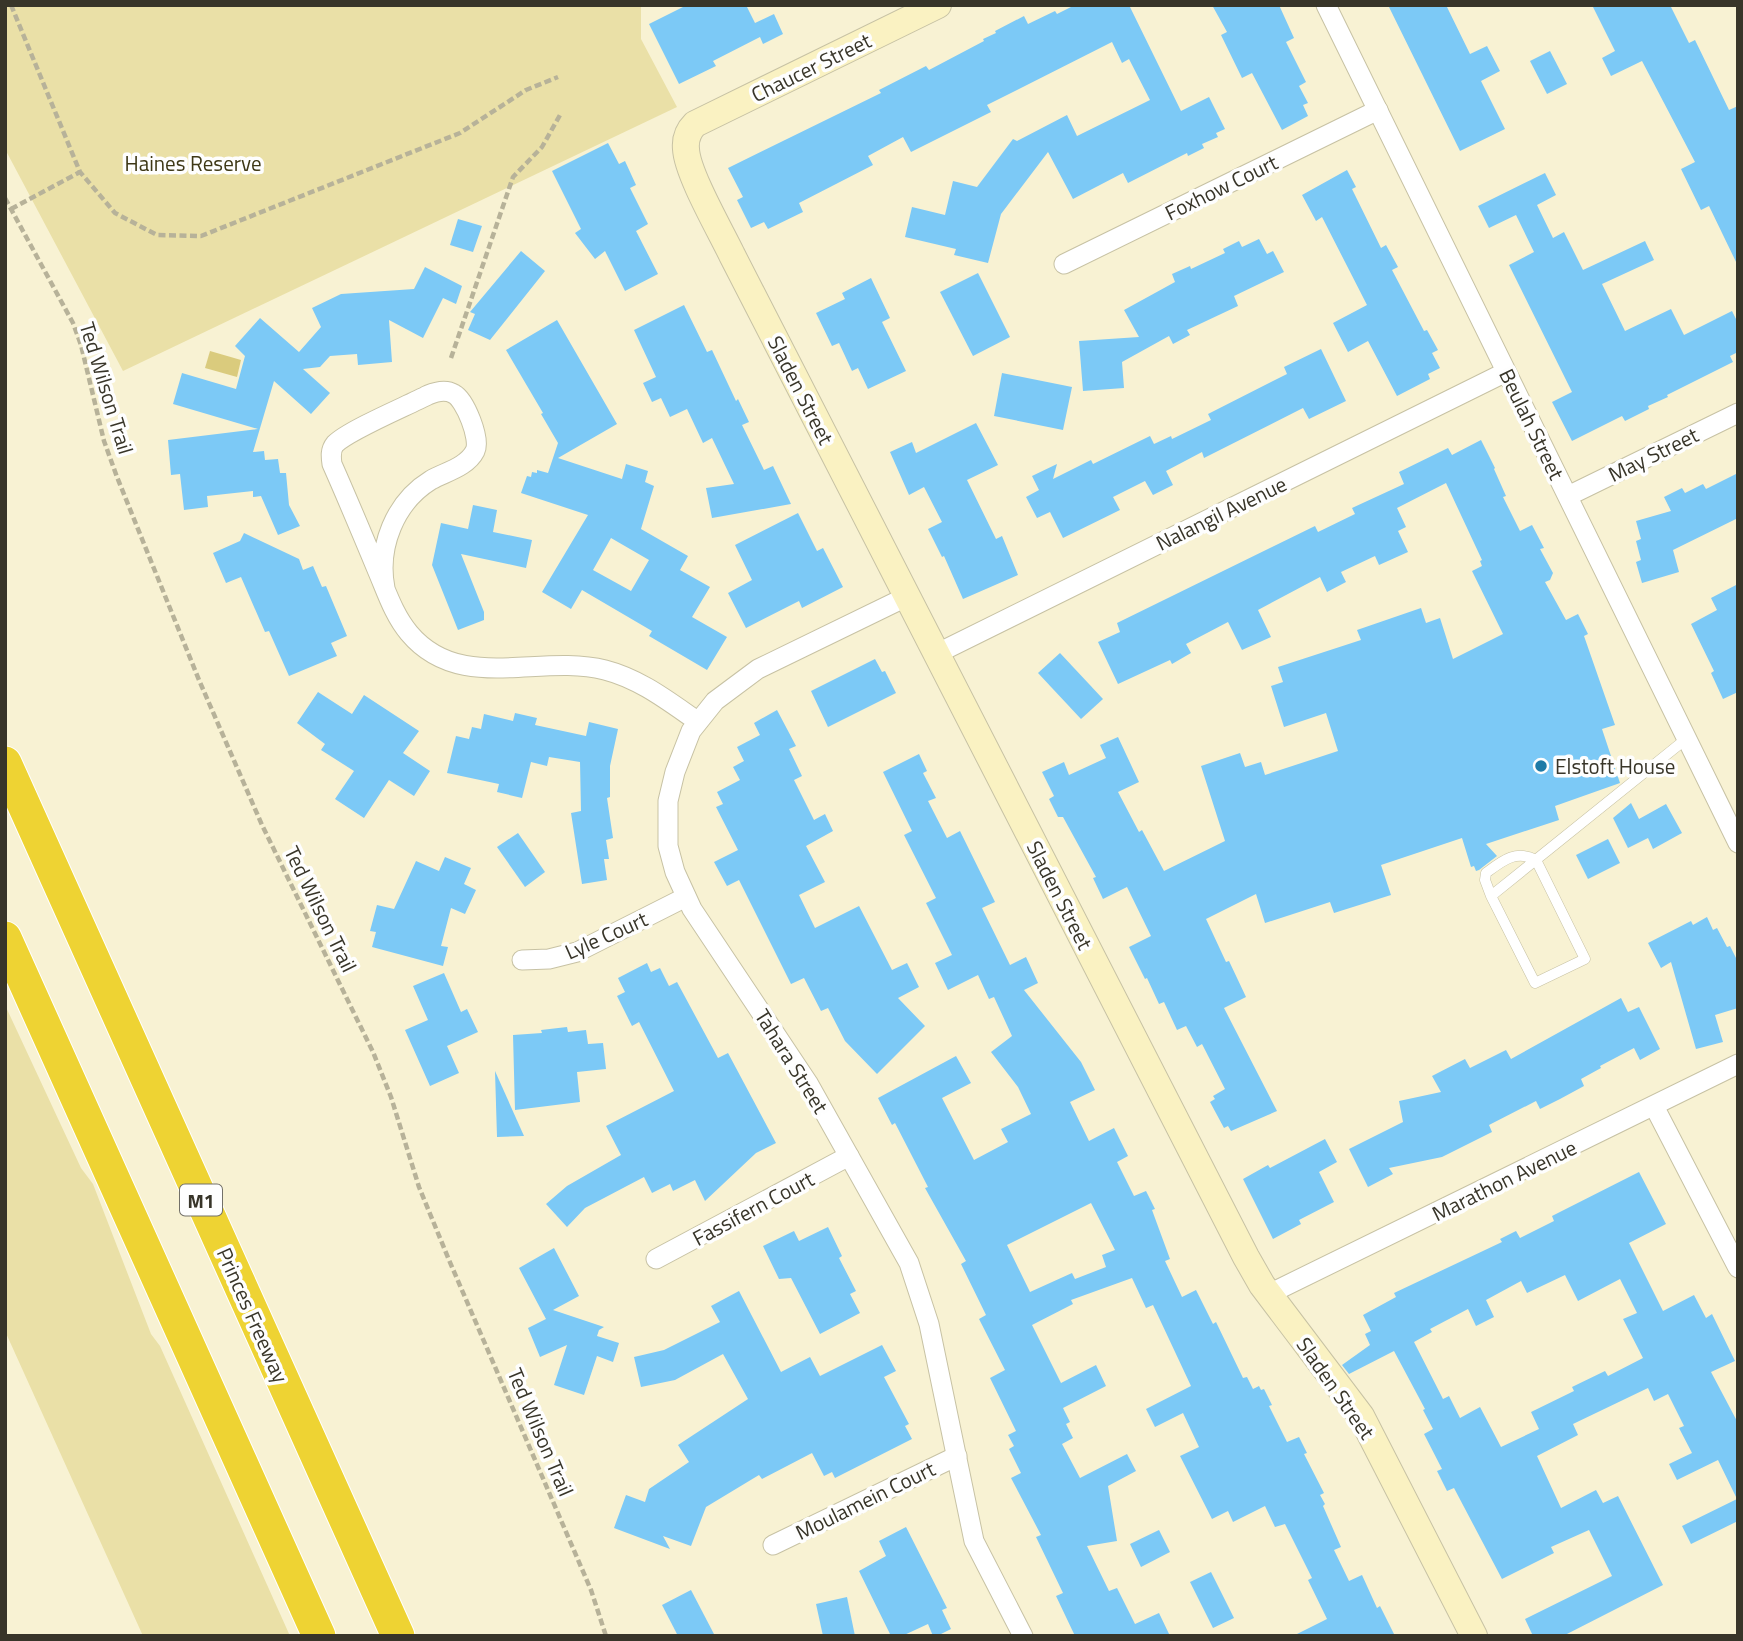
<svg xmlns="http://www.w3.org/2000/svg" width="1743" height="1641" font-family="'Titillium Web',sans-serif">
<rect width="100%" height="100%" fill="#f8f2d3"/>
<g fill="#eae0a7">
<polygon points="5,5 641,5 641,39 677,107 123,371 5,149"/>
<polygon points="5,1005 81,1168 93,1184 151,1334 160,1346 290,1636 143,1636 5,1331"/>
</g>
<polygon fill="#dacb7d" points="210,351 241,360 237,377 205,368"/>
<g fill="#7cc9f6" fill-rule="evenodd">
<polygon points="687,5 746,5 755,23 774,14 783,34 763,44 760,37 713,61 716,66 679,84 649,24"/>
<polygon points="1075,5 1129,5 1181,111 1209,97 1225,129 1216,133 1218,137 1202,144 1204,148 1188,156 1187,153 1128,183 1123,173 1073,199 1048,152 1001,214 988,263 954,255 956,249 905,237 912,207 945,215 953,181 977,187 1013,139 1017,141 1067,115 1077,136 1150,100 1129,59 1122,63 1112,42 987,105 991,112 911,152 903,137 868,156 873,165 799,203 803,212 768,229 764,222 751,228 737,200 743,197 728,168 881,93 879,90 926,66 929,70 984,41 983,39 996,33 995,31 1024,16 1028,24 1055,11 1057,14"/>
<polygon points="1212,5 1279,5 1294,38 1286,42 1306,82 1299,86 1308,103 1303,105 1308,116 1282,130 1252,73 1242,78 1221,35 1227,32"/>
<polygon points="1388,5 1446,5 1470,54 1487,46 1500,71 1481,81 1505,129 1460,151"/>
<polygon points="1592,5 1670,5 1689,43 1695,40 1729,110 1738,106 1738,266 1709,206 1701,210 1681,169 1695,162 1642,61 1611,76 1602,58 1615,51"/>
<polygon points="1550,51 1567,84 1547,94 1530,61"/>
<polygon points="608,143 619,164 625,161 636,185 630,188 648,224 636,231 658,274 625,291 605,251 595,259 575,233 581,229 552,171"/>
<polygon points="1347,170 1356,187 1352,189 1381,248 1386,245 1398,267 1392,270 1424,331 1427,330 1438,350 1432,353 1440,368 1428,374 1430,379 1397,396 1368,341 1348,352 1333,323 1367,305 1322,217 1316,221 1302,195"/>
<polygon points="1545,173 1556,195 1537,205 1553,238 1564,232 1583,270 1645,241 1654,260 1602,284 1625,331 1671,309 1684,335 1732,311 1738,323 1738,352 1730,356 1733,362 1667,395 1668,397 1648,406 1649,409 1625,421 1622,416 1572,441 1552,402 1572,392 1509,265 1534,252 1516,215 1489,228 1478,206"/>
<polygon points="458,219 482,226 473,252 450,245"/>
<polygon points="1259,239 1267,254 1273,251 1284,272 1234,296 1238,306 1187,330 1190,335 1173,344 1169,336 1122,362 1124,388 1083,391 1079,341 1139,337 1124,310 1175,282 1172,274 1190,266 1191,269 1225,253 1223,249 1239,241 1242,247"/>
<polygon points="521,251 545,271 490,340 468,330 475,314 470,312"/>
<polygon points="425,267 462,286 456,304 443,298 423,338 389,320 392,362 358,365 357,354 330,356 320,367 303,369 330,393 311,414 274,381 253,452 264,451 265,460 278,459 280,473 286,473 289,505 300,526 278,535 261,496 253,497 253,491 207,496 208,507 184,510 180,474 171,475 168,440 258,429 173,404 182,373 236,389 245,356 235,346 260,318 299,352 321,327 312,308 341,294 414,289"/>
<polygon points="978,273 1010,337 973,356 940,292"/>
<polygon points="871,278 890,318 882,322 906,371 868,389 858,368 852,371 839,343 832,346 816,313 845,299 842,293"/>
<polygon points="684,305 707,352 712,350 736,401 738,399 749,422 742,425 764,470 773,466 791,504 712,518 706,488 734,484 712,438 703,443 687,409 670,417 661,398 652,402 643,383 656,377 634,330"/>
<path d="M557,320L617,424L558,458L622,479L626,464L648,471L645,482L654,486L641,529L688,556L680,570L710,587L692,617L727,637L707,670L649,636L652,631L582,590L571,609L542,592L588,515L521,493L527,476L531,477L532,472L537,473V470L548,473L558,443L541,414L543,413L506,350ZM611,538L649,560L631,591L593,570Z"/>
<polygon points="1321,349 1346,401 1309,419 1303,408 1204,458 1202,452 1166,471 1173,485 1153,495 1145,481 1113,497 1120,510 1063,538 1050,512 1037,518 1026,497 1039,490 1032,476 1057,464 1053,479 1091,460 1093,464 1150,436 1154,444 1171,436 1172,439 1211,420 1208,414 1287,374 1284,367"/>
<polygon points="1002,373 1072,387 1063,430 994,416"/>
<polygon points="976,423 998,465 967,480 996,539 1002,536 1018,575 963,599 944,556 942,557 928,529 942,522 924,487 909,495 890,452 912,442 916,453"/>
<polygon points="1481,440 1495,468 1494,469 1506,496 1503,497 1520,531 1532,525 1544,548 1540,549 1553,573 1550,580 1545,582 1566,620 1578,614 1588,634 1584,636 1615,725 1602,729 1620,783 1555,806 1559,820 1486,844 1497,856 1479,870 1476,871 1474,866 1471,867 1462,838 1381,865 1391,895 1334,913 1330,902 1265,923 1256,894 1206,919 1226,962 1229,961 1246,997 1224,1008 1277,1111 1231,1131 1228,1126 1224,1128 1210,1102 1215,1099 1213,1096 1225,1089 1202,1044 1197,1047 1186,1026 1177,1030 1164,1002 1159,1004 1147,978 1145,979 1129,947 1151,936 1127,887 1103,899 1093,878 1096,877 1063,817 1058,817 1049,799 1054,796 1042,772 1064,762 1069,775 1106,758 1100,745 1118,737 1139,782 1118,792 1139,832 1142,830 1164,871 1225,841 1201,766 1240,753 1245,767 1261,762 1265,775 1338,751 1326,713 1284,727 1271,686 1283,682 1278,667 1361,640 1357,630 1421,608 1426,623 1440,618 1453,659 1503,634 1472,571 1482,566 1480,561 1482,560 1446,483 1397,508 1406,527 1398,531 1408,552 1379,565 1375,556 1341,572 1346,582 1327,592 1320,577 1258,610 1271,637 1242,650 1228,622 1186,644 1191,653 1172,664 1170,660 1118,684 1098,642 1120,632 1117,623 1315,526 1318,532 1355,514 1352,508 1404,484 1399,472 1448,448 1452,455"/>
<polygon points="1738,473 1738,518 1673,550 1679,572 1642,583 1636,562 1641,560 1636,541 1641,539 1636,521 1671,511 1664,497 1682,488 1685,493 1703,484 1706,489"/>
<polygon points="473,505 497,510 493,532 532,540 526,568 461,554 484,612 484,620 458,630 432,565 441,523 468,529"/>
<polygon points="798,513 817,551 823,548 843,587 802,608 799,601 746,628 728,593 752,580 735,545"/>
<polygon points="244,533 299,559 303,570 313,566 322,587 326,586 347,636 331,643 337,656 289,676 269,631 265,632 241,577 226,583 213,553 240,541"/>
<polygon points="1738,584 1738,692 1723,699 1711,673 1714,671 1691,624 1717,610 1711,598"/>
<polygon points="1060,653 1103,699 1081,719 1038,673"/>
<polygon points="875,659 882,672 885,671 896,693 828,727 811,691"/>
<polygon points="318,692 352,714 364,695 419,731 403,753 430,771 414,796 389,780 364,818 335,799 354,771 321,750 325,744 297,723"/>
<polygon points="777,710 796,746 789,749 802,776 794,780 814,820 825,814 833,831 806,846 825,882 799,895 815,928 859,906 892,970 907,963 919,987 898,998 925,1026 877,1074 845,1041 828,1008 821,1011 804,978 791,984 739,880 727,886 714,862 738,850 716,807 723,804 717,792 740,780 733,767 744,761 737,747 760,735 754,723"/>
<polygon points="515,713 537,718 535,725 586,736 589,722 618,729 610,766 610,797 607,798 613,838 606,840 609,859 604,859 607,880 582,884 571,813 581,811 580,762 549,757 547,766 531,762 522,798 497,792 499,784 447,773 456,736 469,739 472,727 481,729 484,714 513,721"/>
<path d="M919,754L927,771L923,773L936,798L928,801L947,838L960,831L995,902L982,908L1010,965L1026,957L1038,983L1024,990L1081,1062L1095,1090L1070,1102L1089,1141L1114,1128L1128,1156L1117,1162L1134,1196L1146,1191L1155,1209L1152,1210L1170,1259L1165,1261L1182,1297L1196,1290L1213,1324L1216,1322L1243,1378L1247,1377L1253,1389L1259,1386L1261,1390L1264,1389L1272,1405L1269,1406L1287,1442L1299,1437L1307,1453L1304,1454L1324,1493L1320,1495L1325,1504L1323,1506L1341,1547L1334,1550L1349,1581L1362,1575L1377,1608L1380,1606L1395,1636H1293L1327,1619L1308,1580L1312,1578L1285,1524L1275,1527L1265,1506L1233,1522L1228,1511L1212,1519L1180,1456L1199,1447L1183,1413L1155,1427L1146,1409L1191,1386L1153,1305L1146,1308L1132,1278L1071,1300L1073,1304L1032,1325L1061,1383L1096,1365L1106,1386L1063,1408L1070,1422L1066,1424L1073,1438L1062,1444L1080,1478L1127,1454L1136,1471L1108,1486L1117,1541L1087,1546L1109,1591L1117,1588L1135,1624L1159,1613L1170,1636H1075L1056,1596L1063,1593L1036,1537L1041,1535L1011,1478L1021,1473L1009,1449L1014,1446L1008,1435L1016,1431L990,1378L1005,1370L979,1319L986,1315L961,1264L966,1261L925,1188L928,1187L895,1123L892,1125L878,1098L956,1056L971,1083L942,1098L974,1160L1008,1142L1001,1129L1031,1114L1018,1087L991,1052L1012,1036L994,997L989,999L978,975L948,990L935,963L952,955L926,903L936,898L904,835L912,831L883,772ZM1091,1203L1115,1250L1102,1255L1106,1267L1075,1279L1072,1273L1030,1292L1007,1245Z"/>
<polygon points="1631,803 1639,819 1666,804 1682,833 1653,849 1648,838 1628,848 1613,818"/>
<polygon points="518,833 545,872 525,887 497,847"/>
<polygon points="1608,839 1620,863 1588,879 1576,855"/>
<polygon points="445,857 471,868 464,884 476,890 465,914 451,908 441,946 448,947 443,966 372,947 376,932 370,931 377,905 394,909 416,861 439,871"/>
<polygon points="1707,917 1713,930 1717,928 1727,947 1730,946 1738,962 1738,1008 1715,1015 1723,1042 1696,1049 1671,962 1661,968 1648,943 1691,921 1693,925"/>
<polygon points="647,963 651,972 660,968 669,986 677,982 718,1058 728,1053 776,1143 756,1153 705,1201 695,1180 673,1191 670,1184 652,1193 644,1177 585,1208 567,1227 546,1204 567,1186 621,1155 606,1126 674,1091 639,1022 632,1026 617,996 625,992 618,978"/>
<polygon points="444,973 461,1012 467,1009 478,1032 447,1046 459,1073 430,1086 405,1030 428,1020 413,986"/>
<polygon points="1621,998 1628,1012 1639,1007 1660,1049 1640,1060 1634,1048 1600,1066 1601,1068 1581,1079 1584,1086 1560,1099 1540,1109 1536,1101 1489,1125 1492,1132 1442,1157 1389,1168 1393,1174 1368,1187 1349,1149 1403,1122 1399,1101 1441,1092 1432,1076 1465,1059 1470,1068 1506,1050 1511,1059"/>
<polygon points="567,1027 568,1032 586,1030 588,1044 603,1043 606,1069 577,1072 580,1102 515,1110 513,1035 542,1033 541,1030"/>
<polygon points="495,1071 524,1136 497,1137"/>
<polygon points="1325,1139 1337,1162 1319,1172 1334,1202 1299,1220 1301,1224 1273,1239 1243,1179 1268,1165 1270,1168"/>
<path d="M1639,1172L1666,1224L1629,1243L1663,1311L1694,1295L1706,1318L1712,1314L1735,1361L1711,1372L1738,1423V1521L1691,1544L1682,1526L1737,1499L1718,1460L1677,1480L1669,1464L1692,1453L1679,1428L1684,1426L1668,1394L1654,1401L1648,1388L1573,1424L1578,1435L1537,1456L1561,1508L1596,1490L1603,1503L1618,1496L1663,1585L1563,1636H1533L1525,1619L1612,1576L1589,1530L1551,1547L1554,1553L1502,1579L1454,1488L1447,1491L1437,1471L1442,1469L1424,1434L1433,1429L1423,1410L1425,1409L1394,1351L1349,1374L1342,1365L1370,1345L1365,1334L1371,1331L1363,1315L1396,1297L1394,1293L1502,1242L1500,1239L1516,1231L1520,1238L1554,1221L1552,1216ZM1565,1275L1578,1301L1620,1279L1637,1313L1623,1319L1643,1358L1608,1376L1605,1371L1572,1387L1574,1391L1531,1412L1539,1429L1501,1447L1480,1407L1460,1418L1449,1396L1443,1399L1414,1342L1432,1332L1430,1329L1468,1309L1476,1326L1494,1317L1486,1300L1521,1281L1527,1293Z"/>
<polygon points="828,1227 842,1256 839,1258 856,1291 850,1294 860,1313 820,1334 791,1278 779,1279 763,1246 794,1231 799,1241"/>
<polygon points="554,1248 579,1296 553,1310 604,1327 599,1330 597,1336 619,1343 613,1362 597,1356 584,1395 554,1385 567,1345 540,1357 528,1328 546,1319 519,1268"/>
<polygon points="739,1291 781,1372 810,1357 820,1376 882,1345 896,1371 884,1377 909,1424 905,1426 912,1439 835,1478 832,1472 824,1476 812,1453 762,1479 759,1475 706,1507 691,1546 663,1536 670,1549 614,1528 626,1495 645,1502 649,1489 689,1462 678,1445 748,1399 723,1354 675,1380 641,1387 634,1357 664,1350 720,1322 711,1306"/>
<polygon points="906,1527 947,1608 942,1610 951,1629 937,1636 933,1636 928,1624 902,1636 891,1636 859,1571 886,1556 879,1541"/>
<polygon points="1159,1530 1170,1552 1141,1567 1130,1544"/>
<polygon points="1211,1572 1234,1618 1213,1628 1190,1582"/>
<polygon points="691,1590 715,1636 678,1636 662,1605"/>
<polygon points="847,1597 855,1636 823,1636 816,1604"/>
</g>
<g fill="none" stroke-linecap="round" stroke-linejoin="round">
<g stroke="#c7c2a4" stroke-width="11">
<path id="lane" d="M1491,896L1485,880L1486,873C1502,861 1516,849 1536,860L1585,959L1535,983L1491,896L1686,739"/>
</g>
<g stroke="#c7c2a4" stroke-width="21">
<g id="street">
<polyline points="1326,5 1738,843"/>
<polyline points="1064,264 1378,110"/>
<polyline points="1568,496 1738,413"/>
<path d="M385,588C377,547 395,502 431,480C445,472 467,467 475,451C481,439 465,400 454,394C446,389 435,392 428,395C407,406 349,430 335,444C330,450 331,457 332,464C348,500 363,536 378,572C387,593 394,615 409,633C460,694 539,653 605,670C640,679 668,701 697,721"/>
<polyline points="906,597 758,669 715,701 691,731 675,772 668,801 668,846 675,872 692,909 808,1083 909,1263 929,1324 974,1541 1023,1636"/>
<polyline points="936,654 1506,372"/>
<polyline points="522,960 549,959 577,952 686,897"/>
<polyline points="1654,1106 1738,1268"/>
<polyline points="656,1259 849,1156"/>
<polyline points="1269,1294 1738,1064"/>
<polyline points="773,1545 957,1456"/>
</g>
</g>
<g stroke="#c7c2a4" stroke-width="28">
<path id="secondary" d="M938,5L695,124C688,131 685,139 686,149C687,173 720,230 732,255L1246,1257L1262,1285L1361,1416L1474,1636"/>
</g>
<g stroke="#fff" stroke-width="35">
<g id="highway">
<polyline points="5,763 398,1636"/>
<polyline points="5,938 319,1636"/>
</g>
</g>
<g stroke="#b7b299" stroke-width="4.5" stroke-dasharray="7 3.5" stroke-linecap="butt">
<polyline points="11,5 80,172 115,213 157,235 201,236 460,133 526,90 558,77"/>
<polyline points="5,198 73,323 81,345 104,441 117,477 199,680 262,825 373,1052 391,1097 419,1187 449,1260 591,1590 606,1636"/>
<polyline points="11,209 80,172"/>
<polyline points="451,358 513,177 542,147 560,115"/>
</g>
<use href="#lane" stroke="#fff" stroke-width="10"/>
<use href="#street" stroke="#fff" stroke-width="19"/>
<use href="#secondary" stroke="#faf2c2" stroke-width="26"/>
<use href="#highway" stroke="#eed333" stroke-width="33"/>
</g>
<circle fill="#1d7aa7" stroke="#fefefe" stroke-width="2.5" cx="1541" cy="766" r="7"/>
<g text-anchor="middle" dominant-baseline="central" stroke-width="7" stroke-linejoin="round" paint-order="stroke">
<rect fill="#fefefe" stroke="#737169" stroke-width="2" x="180" y="1184.5" width="42" height="31" rx="5"/>
<g font-size="19" font-weight="bold" fill="#383529">
<text x="201" y="1200">M1</text>
</g>
<g font-size="21" fill="#383529" stroke="#fefefe">
<text transform="translate(811 67) rotate(-26)">Chaucer Street</text>
<text transform="translate(1221 187) rotate(-26)">Foxhow Court</text>
<text transform="translate(107 388) rotate(73)">Ted Wilson Trail</text>
<text transform="translate(801 390) rotate(63)">Sladen Street</text>
<text transform="translate(1532 424) rotate(64)">Beulah Street</text>
<text transform="translate(1653 454) rotate(-26)">May Street</text>
<text transform="translate(1221 513) rotate(-26)">Nalangil Avenue</text>
<text transform="translate(1060 895) rotate(63)">Sladen Street</text>
<text transform="translate(321 909) rotate(64)">Ted Wilson Trail</text>
<text transform="translate(606 935) rotate(-24)">Lyle Court</text>
<text transform="translate(792 1061) rotate(58)">Tahara Street</text>
<text transform="translate(1504 1180) rotate(-26)">Marathon Avenue</text>
<text transform="translate(753 1208) rotate(-28)">Fassifern Court</text>
<text transform="translate(253 1315) rotate(66)">Princes Freeway</text>
<text transform="translate(1336 1388) rotate(55)">Sladen Street</text>
<text transform="translate(541 1432) rotate(67)">Ted Wilson Trail</text>
<text transform="translate(865 1500) rotate(-26)">Moulamein Court</text>
</g>
<g font-size="21" fill="#3e3816" stroke="#fefefe">
<text x="193" y="163">Haines Reserve</text>
</g>
<g font-size="21" fill="#383529" stroke="#fefefe" text-anchor="start">
<text x="1555" y="766">Elstoft House</text>
</g>
</g>
<rect width="1743" height="1641" fill="none" stroke="#383529" stroke-width="14"/>
</svg>
